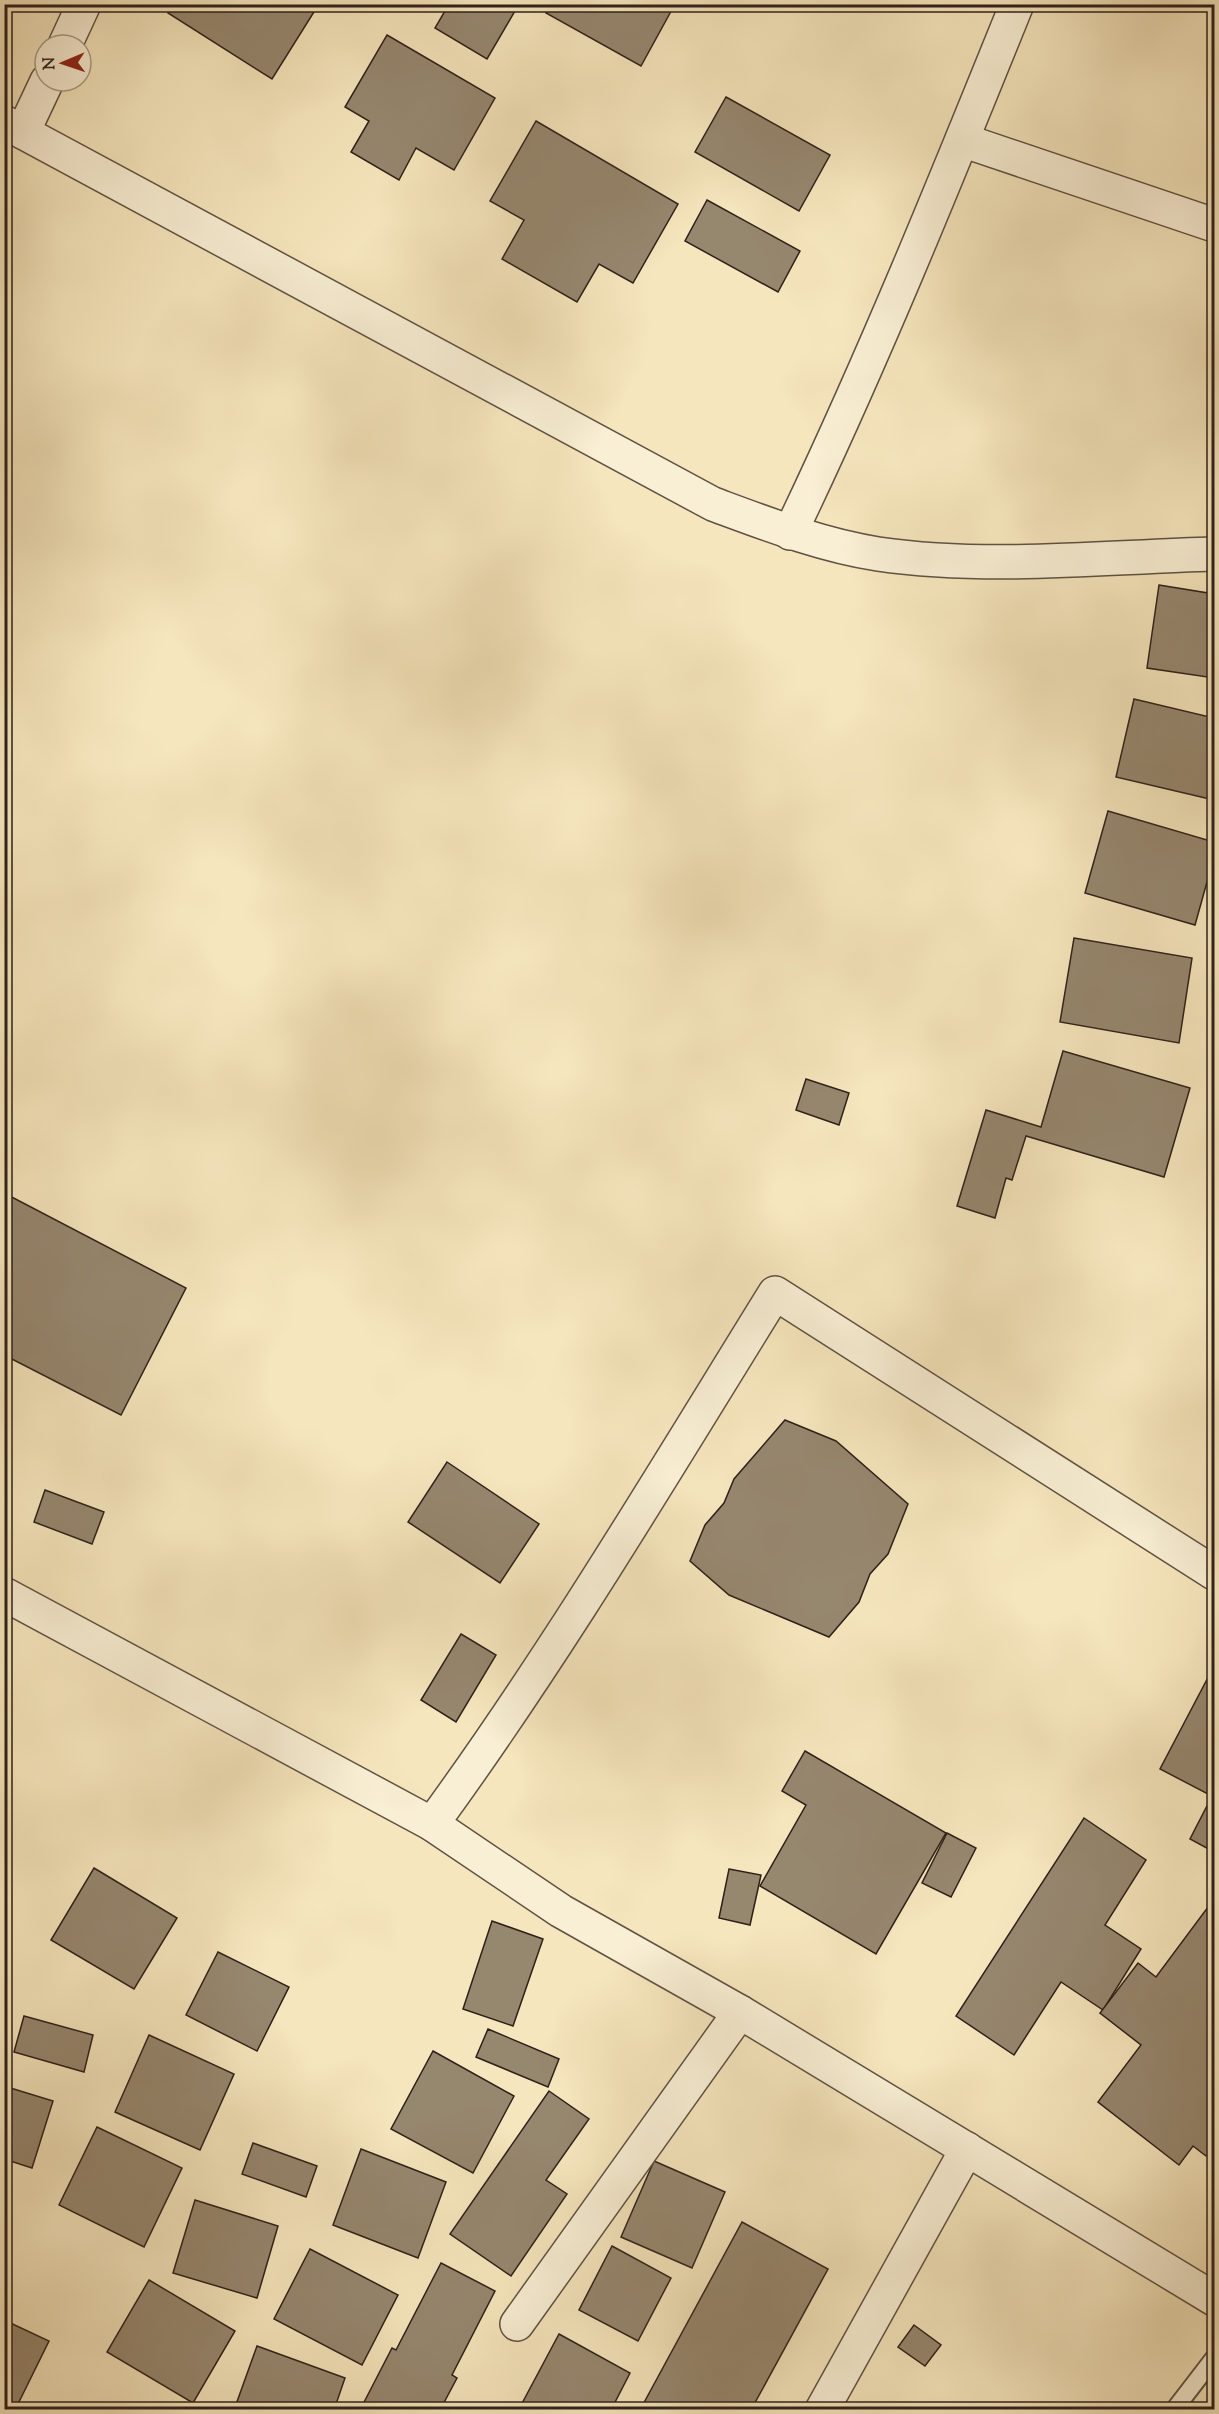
<svg xmlns="http://www.w3.org/2000/svg" width="1219" height="2414" font-family="'Sorts Mill Goudy',serif">
<rect width="100%" height="100%" fill="#f6e6bd"/>
<filter id="stains"><feTurbulence type="fractalNoise" baseFrequency=".00333" numOctaves="4"/><feColorMatrix values="0 0 0 0 .2 0 0 0 0 .09 0 0 0 0 .02 0 0 0 .5 -.17"/></filter>
<radialGradient id="worn" r=".72"><stop offset=".6" stop-color="#630" stop-opacity="0"/><stop offset="1" stop-color="#630" stop-opacity=".3"/></radialGradient>
<g fill="#96876f" stroke="#2e211a" stroke-width="1.5">
<polygon points="174,4 314,4 317,7 272,79 168,13"/>
<polygon points="449,4 519,4 487,59 435,28"/>
<polygon points="551,4 675,4 641,66 546,13"/>
<polygon points="387,35 495,98 454,170 416,148 399,180 351,152 369,121 345,107"/>
<polygon points="726,97 830,155 799,211 695,152"/>
<polygon points="536,121 678,204 633,283 599,264 577,302 502,259 524,220 490,201"/>
<polygon points="707,200 800,251 778,292 685,241"/>
<polygon points="1159,585 1214,594 1214,678 1147,668"/>
<polygon points="1134,699 1214,718 1214,800 1116,777"/>
<polygon points="1108,811 1214,842 1214,857 1195,925 1085,893"/>
<polygon points="1074,938 1192,958 1179,1043 1060,1022"/>
<polygon points="1063,1051 1190,1088 1164,1177 1026,1136 1012,1180 1006,1178 995,1218 957,1206 986,1110 1041,1127"/>
<polygon points="806,1079 849,1093 839,1125 796,1110"/>
<polygon points="4,1193 186,1288 121,1415 4,1355"/>
<polygon points="785,1420 836,1441 908,1504 888,1554 870,1574 859,1602 829,1637 729,1595 690,1561 705,1525 724,1503 734,1479"/>
<polygon points="447,1462 539,1524 500,1583 408,1522"/>
<polygon points="45,1490 104,1512 92,1544 34,1522"/>
<polygon points="461,1634 496,1655 456,1722 421,1700"/>
<polygon points="1214,1666 1214,1852 1190,1839 1212,1796 1160,1769"/>
<polygon points="805,1751 946,1833 876,1954 760,1886 806,1805 782,1791"/>
<polygon points="1084,1818 1146,1860 1105,1925 1141,1949 1103,2010 1061,1982 1014,2055 956,2016"/>
<polygon points="947,1833 976,1848 951,1897 922,1883"/>
<polygon points="94,1868 177,1918 134,1989 51,1940"/>
<polygon points="729,1869 761,1875 750,1925 719,1918"/>
<polygon points="1214,1899 1214,2145 1206,2156 1193,2146 1179,2165 1098,2102 1141,2045 1100,2013 1138,1963 1156,1977"/>
<polygon points="492,1921 543,1939 513,2026 463,2009"/>
<polygon points="218,1952 289,1987 257,2051 186,2015"/>
<polygon points="24,2016 93,2035 84,2072 14,2052"/>
<polygon points="488,2029 559,2059 548,2087 476,2057"/>
<polygon points="149,2035 234,2074 200,2150 115,2112"/>
<polygon points="433,2051 514,2096 473,2173 391,2129"/>
<polygon points="4,2086 53,2101 32,2168 4,2159"/>
<polygon points="549,2091 589,2119 546,2180 567,2194 511,2276 450,2234"/>
<polygon points="97,2127 182,2168 144,2247 59,2205"/>
<polygon points="253,2143 317,2166 306,2197 242,2174"/>
<polygon points="361,2149 446,2182 418,2258 333,2225"/>
<polygon points="654,2161 725,2192 692,2268 621,2237"/>
<polygon points="195,2200 278,2226 257,2298 173,2273"/>
<polygon points="742,2222 828,2269 751,2410 640,2410"/>
<polygon points="612,2246 671,2278 638,2341 579,2310"/>
<polygon points="310,2249 398,2295 362,2365 274,2319"/>
<polygon points="441,2263 495,2291 452,2375 457,2378 440,2410 360,2410 392,2348 396,2350"/>
<polygon points="149,2280 235,2331 193,2403 107,2352"/>
<polygon points="4,2320 49,2341 15,2410 4,2410"/>
<polygon points="914,2325 941,2345 925,2366 898,2347"/>
<polygon points="559,2334 630,2373 611,2410 519,2409"/>
<polygon points="257,2346 345,2378 334,2410 234,2410"/>
</g>
<g fill="none" stroke-linecap="round" stroke-linejoin="round">
<g stroke="#605243" stroke-width="20">
<polyline id="lane" points="1174,2410 1214,2358"/>
</g>
<g stroke="#605243" stroke-width="36">
<g id="street">
<polyline points="65,45 84,4"/>
<path d="M4,122L713,504C767,524 821,545 878,554C989,570 1104,557 1214,554"/>
<polyline points="23,132 47,81"/>
<polyline points="962,140 1214,225"/>
<path d="M790,533C873,360 945,182 1017,4"/>
<polyline points="4,1594 432,1824"/>
<path d="M740,2012L561,1911L432,1824C556,1654 664,1472 775,1293L1214,1573"/>
<polyline points="517,2324 740,2012 1214,2299"/>
<polyline points="822,2410 967,2149"/>
</g>
</g>
<use href="#lane" stroke="#f9efd4" stroke-width="16"/>
<use href="#street" stroke="#f9efd4" stroke-width="33"/>
</g>
<rect width="1219" height="2414" fill="none" stroke="#f6e6bd" stroke-width="24"/>
<rect x="6" y="6" width="1207" height="2402" fill="none" stroke="#2e211a" stroke-width="3"/>
<rect x="12" y="12" width="1195" height="2390" fill="none" stroke="#2e211a" stroke-width="1.5"/>
<g transform="translate(63 63) rotate(268)"><circle r="28" fill="#f9efd4" stroke="#a89d8a" stroke-width="1.5"/>
<path d="M0-4.5L10 22L0 15L-10 22Z" fill="#8f2418"/>
<text y="-9" font-size="16" font-weight="bold" text-anchor="middle" fill="#2e211a">N</text>
</g>
<rect width="100%" height="100%" filter="url(#stains)"/>
<rect width="100%" height="100%" fill="url(#worn)"/>
</svg>
